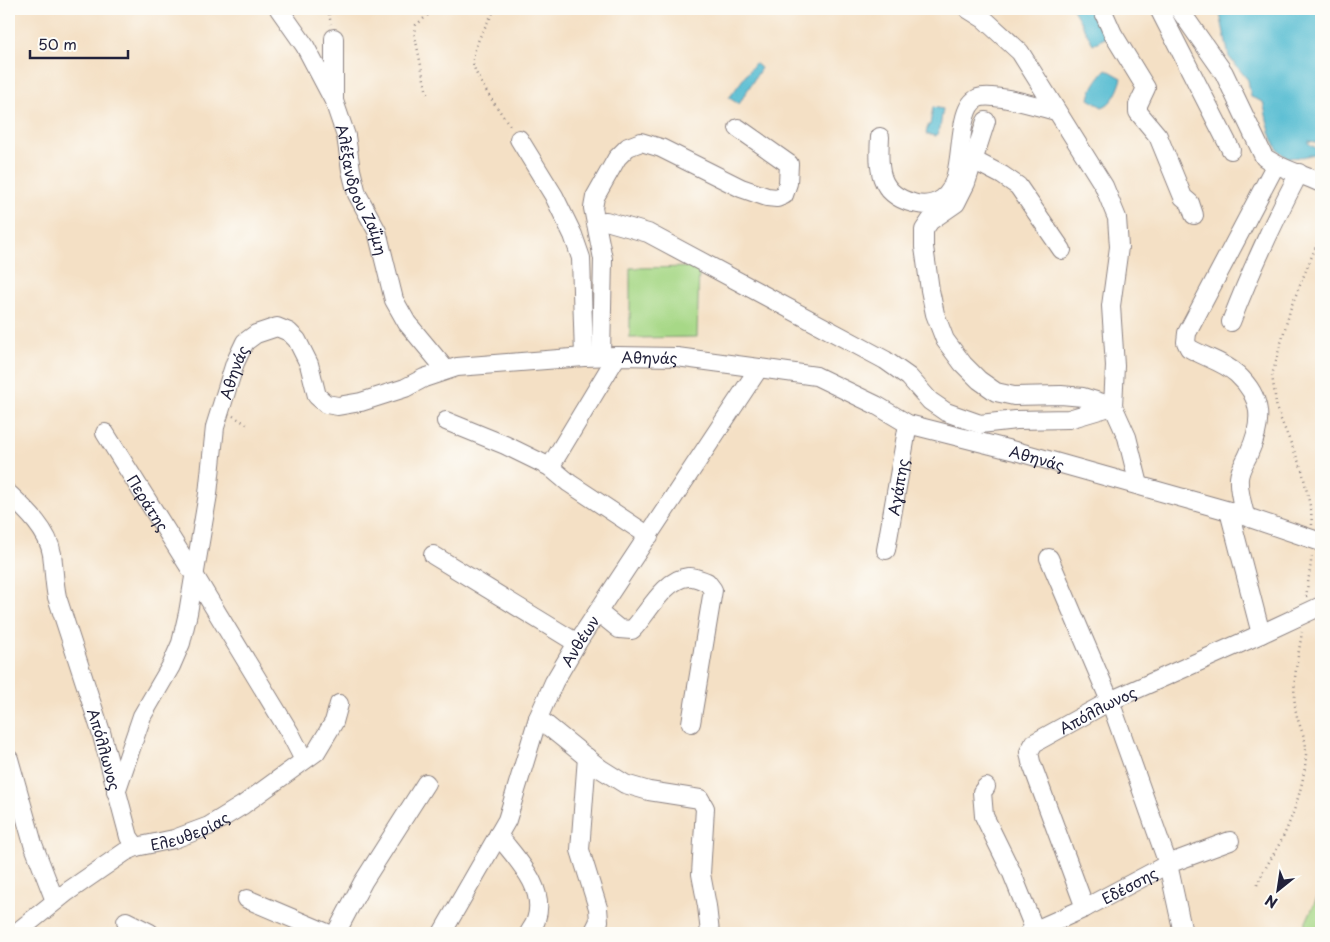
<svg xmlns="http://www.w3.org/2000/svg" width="1330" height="942" font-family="'Playpen Sans',sans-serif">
<rect width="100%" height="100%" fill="#fdfcf7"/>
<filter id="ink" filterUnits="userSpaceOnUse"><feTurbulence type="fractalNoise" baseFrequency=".02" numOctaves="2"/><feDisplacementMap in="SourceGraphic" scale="10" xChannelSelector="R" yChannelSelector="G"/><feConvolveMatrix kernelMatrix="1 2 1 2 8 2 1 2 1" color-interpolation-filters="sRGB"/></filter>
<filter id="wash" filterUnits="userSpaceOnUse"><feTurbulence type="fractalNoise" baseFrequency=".0096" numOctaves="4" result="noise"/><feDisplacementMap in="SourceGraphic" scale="20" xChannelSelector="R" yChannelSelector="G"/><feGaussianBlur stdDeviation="1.12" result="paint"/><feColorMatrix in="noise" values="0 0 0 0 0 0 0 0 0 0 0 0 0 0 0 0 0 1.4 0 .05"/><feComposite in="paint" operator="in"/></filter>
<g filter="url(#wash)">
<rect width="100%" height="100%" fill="#f4e0c5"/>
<g fill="#a7d887" stroke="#647d61">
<polygon points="699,267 697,337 630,338 630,268"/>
<polygon points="1321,887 1321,933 1301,933 1320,891"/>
</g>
<g fill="#54bcd1" stroke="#3b6f86">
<polygon points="1073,9 1092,9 1107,37 1093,44"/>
<path d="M1219,9H1321V148L1316,142L1308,141V143L1316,148L1319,153C1309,155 1298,159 1288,157C1271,153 1267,116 1263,102L1251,97L1248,80L1229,57Z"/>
<polygon points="755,63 761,68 739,104 729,98"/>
<path d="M1106,69L1122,78C1119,89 1113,104 1102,107L1089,99C1091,87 1098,78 1106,69Z"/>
<polygon points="933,107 943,109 940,128 936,136 926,134 928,125 930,125"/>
</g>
</g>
<g filter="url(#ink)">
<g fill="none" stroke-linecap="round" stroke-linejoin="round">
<g stroke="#8b8180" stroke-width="20">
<g id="minor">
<path id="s1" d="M279,9L305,46L334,101L346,136L351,170L357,194L377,231L394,300L407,323L446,370"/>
<polyline points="1102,9 1113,34 1146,88 1138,105 1138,112 1158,136 1183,197 1190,203 1194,215"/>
<polyline points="1159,9 1231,150"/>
<path d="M1179,9L1224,73L1264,157C1280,169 1302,174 1321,183"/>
<polyline points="334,38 334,100"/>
<polyline points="986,121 966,183 956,203 930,221 924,230 924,247 930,290 935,314 945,340 963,364 979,380 996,392 1014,396 1061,395 1083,397 1113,406 1127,437 1139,485"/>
<path d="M880,137C878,168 878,194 913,203C923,206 933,205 942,199C969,181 952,110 978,98C992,92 1040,107 1056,111"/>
<polyline points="519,139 554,196 573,235 581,258 584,357"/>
<polyline points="973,160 1002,175 1018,186 1062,250"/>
<polyline points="596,222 606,221 648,233 885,360 909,377 930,401 946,412 980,424 1016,420 1069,419 1113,406 1115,366 1111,306 1119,247 1117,218 1104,186 1020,52 984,19 968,9"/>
<path d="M1231,322C1251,270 1274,221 1299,173"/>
<polyline points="601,356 603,259 593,208 595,197 617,158 628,147 641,142 661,148 741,188 767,197 777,198 784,195 788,183 789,164 738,128"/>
<polyline points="446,421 505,445 550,467 569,483 649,536"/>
<path id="s2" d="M105,433L193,573L290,733L304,760"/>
<polyline points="550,467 617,356"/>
<path id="s3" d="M9,494C26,510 48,530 52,554C54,569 54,583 57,597L101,732L129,837L136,847"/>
<polyline points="1229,511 1261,634"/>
<path d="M1245,515C1242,503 1238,490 1239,478C1240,468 1246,461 1249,453C1263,422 1263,398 1237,374C1224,362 1204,357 1189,348L1186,342L1187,333L1275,166"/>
<path id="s4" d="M886,550L908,424"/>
<polyline points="433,555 577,643"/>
<polyline points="1049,558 1110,701 1168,864 1183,933"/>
<path d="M598,612L619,629L632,630C647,615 664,579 688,577C694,576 701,580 707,582L713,590L691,723"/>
<polyline points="538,718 601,769 625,784 649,791 700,799 705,808 701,874 707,906 710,933"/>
<polyline points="587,757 580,850 598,908 599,921 593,933"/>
<polyline points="9,759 33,844 55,901"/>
<polyline points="986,787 982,792 984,816 1011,871 1036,933"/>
<path id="s5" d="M116,792L142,716L171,666L181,643L188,613L208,494L215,427L235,363L245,342L256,334L277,327L289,332L297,340L309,364L317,396L326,404L338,406L361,402L405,388L424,378L457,367L584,357L617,356L677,357L759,368L816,376L876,405L908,424L1019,452L1229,511L1321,542"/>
<path d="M498,835C516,859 547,887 536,920C535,924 531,929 529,933"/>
<polyline points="247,899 327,933"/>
<path id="s6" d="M1085,908L1031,762L1029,752L1034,743L1110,701L1261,634L1321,606"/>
<polyline points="126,921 150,933"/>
<path id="s7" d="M16,933L67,892L125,852L136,847L174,839L209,826L243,805L316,752L334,722L339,704"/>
<polyline points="336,933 363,882 426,783"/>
<path id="s8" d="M442,933L507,820L538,718L554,682L577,643L759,368"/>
<path id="s9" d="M1029,933L1085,908L1168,864L1230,841"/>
</g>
</g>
<g stroke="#8b8180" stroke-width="2.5" stroke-dasharray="1 4" stroke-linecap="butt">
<polyline points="328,9 331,24"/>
<path d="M495,9C487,24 475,42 473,59C471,74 502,114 511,127"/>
<polyline points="427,94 414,32 416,25 435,9"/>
<polyline points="233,416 250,426"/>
<polyline points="1312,525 1311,510 1302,470 1277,410 1272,375 1291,307 1321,234"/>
<polyline points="1306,597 1312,555"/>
<path d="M1257,885C1264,869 1273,856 1281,841C1293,818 1307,776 1306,749C1306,737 1298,724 1296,712C1291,685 1298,659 1302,632"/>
</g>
<use href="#minor" stroke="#fff" stroke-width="18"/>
</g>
</g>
<g text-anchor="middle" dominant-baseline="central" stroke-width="5" stroke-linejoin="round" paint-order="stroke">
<g font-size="15" fill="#22223b" stroke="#fdfcf7">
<text stroke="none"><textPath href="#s1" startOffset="201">Αλέξανδρου Ζαΐμη</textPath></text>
<text stroke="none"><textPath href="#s5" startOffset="935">Αθηνάς</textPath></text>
<text stroke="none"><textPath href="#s5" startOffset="440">Αθηνάς</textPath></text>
<text stroke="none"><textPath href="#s5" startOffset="1340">Αθηνάς</textPath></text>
<text stroke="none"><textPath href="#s4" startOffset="64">Αγάπης</textPath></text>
<text stroke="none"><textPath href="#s2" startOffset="82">Περάτης</textPath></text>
<text stroke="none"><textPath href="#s8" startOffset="325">Ανθέων</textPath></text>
<text stroke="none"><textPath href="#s6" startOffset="248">Απόλλωνος</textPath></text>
<text stroke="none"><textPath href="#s3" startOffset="278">Απόλλωνος</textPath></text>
<text stroke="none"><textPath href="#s7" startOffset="204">Ελευθερίας</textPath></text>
<text stroke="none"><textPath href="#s9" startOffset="111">Εδέσσης</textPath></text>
</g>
</g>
<rect width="1330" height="942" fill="none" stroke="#fdfcf7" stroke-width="30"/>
<g transform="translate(1278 890) rotate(210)" stroke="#fdfcf7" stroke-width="4" paint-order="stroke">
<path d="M0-4L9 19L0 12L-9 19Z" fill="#22223b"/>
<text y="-8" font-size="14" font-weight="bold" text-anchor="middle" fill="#22223b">N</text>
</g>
<path d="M30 50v8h98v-8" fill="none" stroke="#22223b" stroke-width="2.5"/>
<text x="38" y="50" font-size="15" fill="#22223b" stroke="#fdfcf7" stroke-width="4" paint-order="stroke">50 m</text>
</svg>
